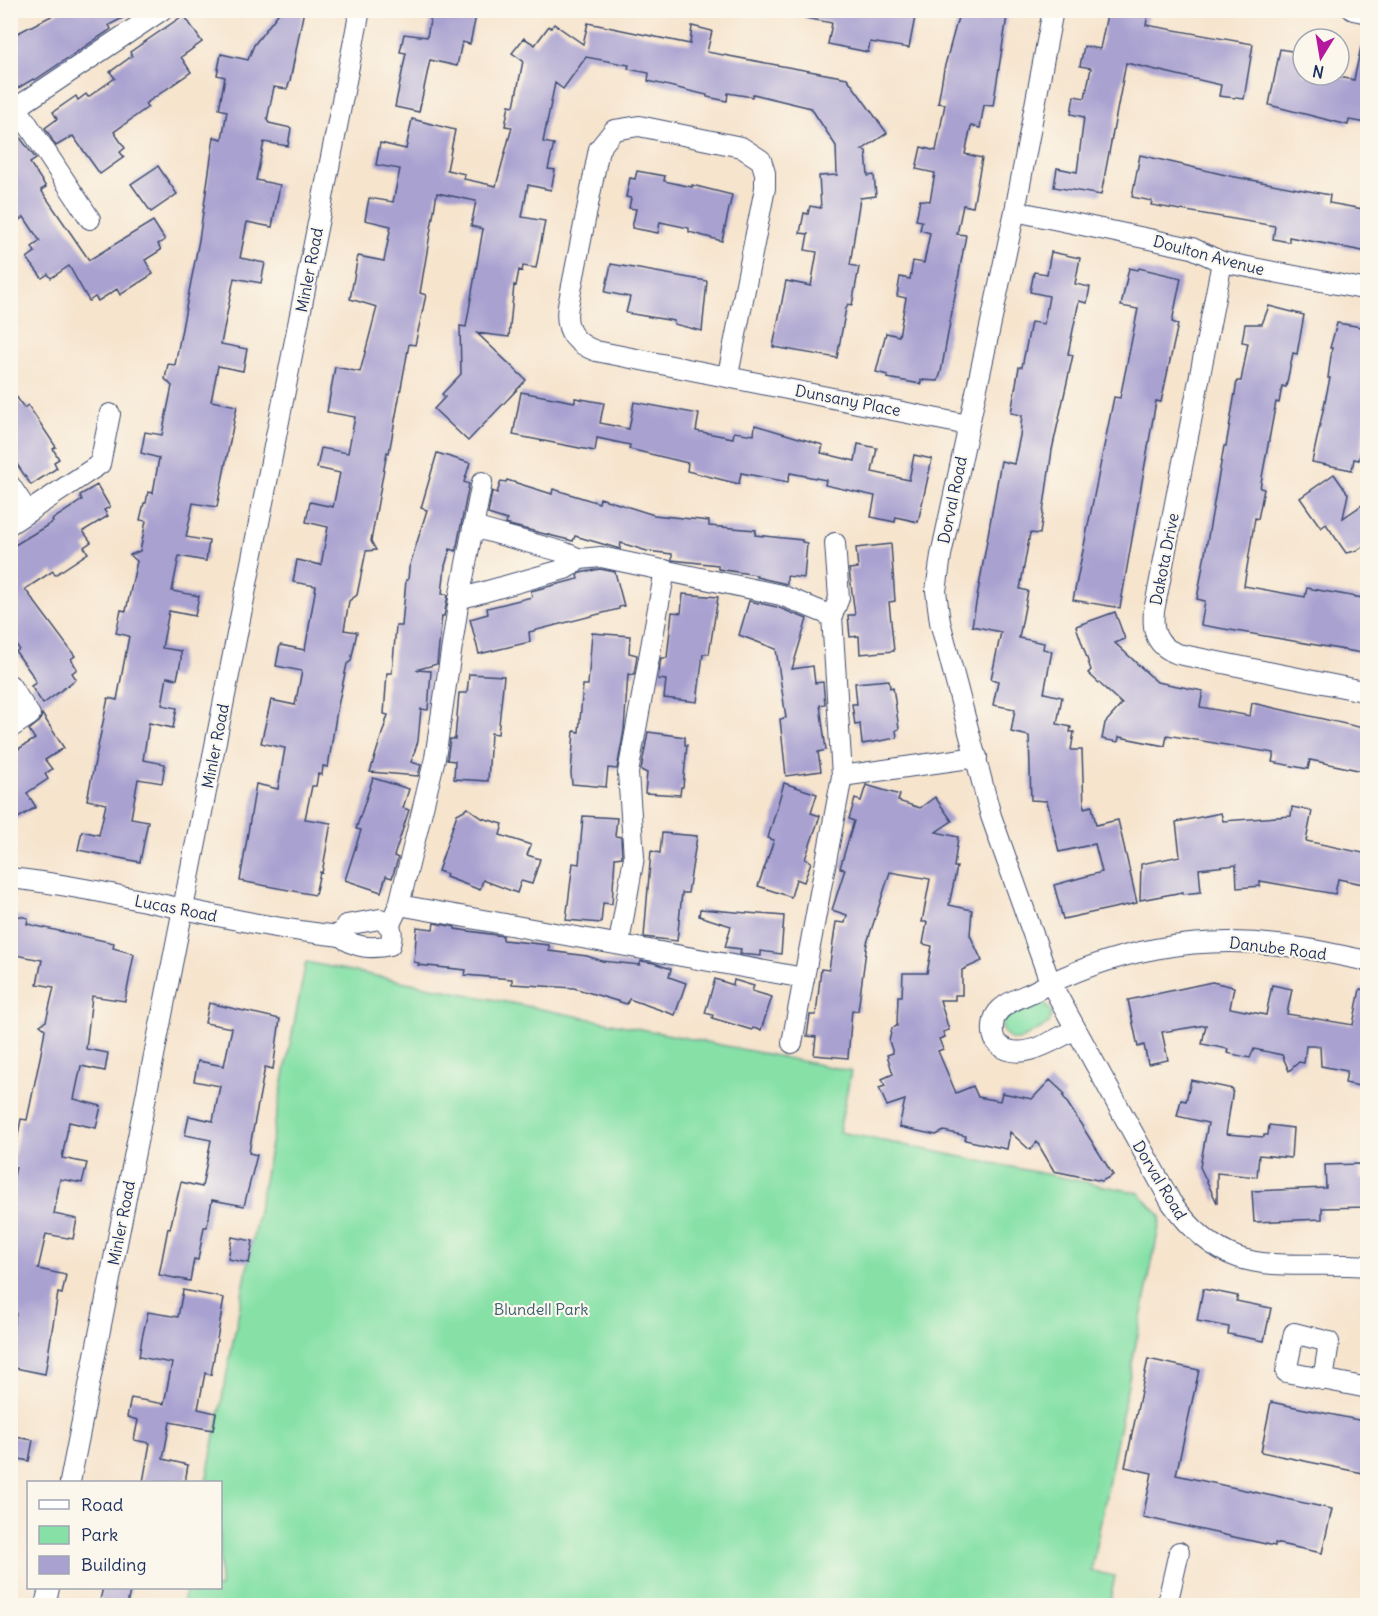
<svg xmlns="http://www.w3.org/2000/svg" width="1378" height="1616" font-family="Delius,sans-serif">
<rect width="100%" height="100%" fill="#fbf7ec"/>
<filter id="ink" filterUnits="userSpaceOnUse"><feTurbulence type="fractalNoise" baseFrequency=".0167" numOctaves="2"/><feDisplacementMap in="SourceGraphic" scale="12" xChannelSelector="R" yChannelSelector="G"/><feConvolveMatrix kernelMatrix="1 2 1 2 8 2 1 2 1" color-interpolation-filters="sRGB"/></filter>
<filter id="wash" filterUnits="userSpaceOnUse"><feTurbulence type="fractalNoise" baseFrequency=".008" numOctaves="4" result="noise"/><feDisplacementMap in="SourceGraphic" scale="24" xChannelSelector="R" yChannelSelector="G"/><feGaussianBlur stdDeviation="1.35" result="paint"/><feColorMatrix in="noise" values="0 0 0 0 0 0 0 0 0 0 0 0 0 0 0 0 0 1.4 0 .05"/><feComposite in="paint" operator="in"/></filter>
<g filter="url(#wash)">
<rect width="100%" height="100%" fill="#f6e4cd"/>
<g fill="#87e1a7" stroke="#518882" stroke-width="1.5">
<polygon points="306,962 851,1071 839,1132 1139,1193 1161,1217 1091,1571 1115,1576 1109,1605 183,1606 186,1588 220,1588 220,1482 206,1482"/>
<polygon points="1039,1002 1044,1003 1052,1013 1049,1024 1019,1040 1012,1040 1003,1032 1002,1023 1007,1015"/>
</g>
<g id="blocks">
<g fill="#a9a1d0">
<polygon points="63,10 138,10 109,25 111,29 35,80 33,79 10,93 10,37"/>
<polygon points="281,10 304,10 290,81 287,89 274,87 267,120 269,123 291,128 288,146 264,142 256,180 280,185 272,227 247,222 240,258 265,263 261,283 234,278 221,344 247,349 243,371 218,366 211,401 237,406 217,507 193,503 186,537 209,541 206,561 179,556 172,591 199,596 195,616 169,611 162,648 181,651 181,660 177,679 167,677 162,705 177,708 173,728 149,723 143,760 165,764 162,783 138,779 131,818 148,821 140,862 78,850 82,831 99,835 106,804 87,800 108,698 117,700 129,636 116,633 121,610 126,611 137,561 130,555 140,551 146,521 140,520 144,503 146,503 148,492 153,493 159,458 141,453 145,432 162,435 172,386 165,379 168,364 175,365 199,240 214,137 222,139 227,111 219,109 225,77 217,75 221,54 248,60 254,45"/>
<polygon points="432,10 476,16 470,44 462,42 457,66 430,60 419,112 395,107 406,53 400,52 404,34 427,37"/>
<polygon points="806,10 909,10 916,12 909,48 870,42 868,52 828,44 832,23 805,18"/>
<polygon points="960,10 1008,10 993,106 984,105 980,128 971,126 965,154 982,158 973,207 963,205 957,234 966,235 941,372 938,381 921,380 921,384 887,378 888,375 876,372 886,333 899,336 906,298 897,296 900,277 910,279 913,261 924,263 930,233 920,230 922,221 916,220 920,200 930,201 935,173 916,169 921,147 936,151 945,104 938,103 944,69"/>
<polygon points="1108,10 1149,10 1146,25 1253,44 1244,99 1219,96 1221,85 1126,63 1101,195 1054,187 1057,168 1077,172 1084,117 1071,114 1074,96 1085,98 1091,68 1080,66 1084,46 1100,49"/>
<polygon points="184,15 202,42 181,57 191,72 145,104 148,107 114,132 125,148 120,152 124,157 100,174 73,136 56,146 45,128 57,119 53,112 76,96 78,100 86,94 88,97 115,78 110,72 132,56 130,52"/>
<polygon points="588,23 690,44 692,26 712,31 707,52 847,78 887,133 862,150 866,151 868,176 874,175 876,196 860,198 850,265 859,267 852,305 848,304 846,308 837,358 773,347 786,281 811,286 817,252 805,250 808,234 800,233 804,213 808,214 810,206 821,208 819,176 837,175 836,146 811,108 753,94 752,97 728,93 727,101 707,97 707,95 648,81 649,73 628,69 629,65 586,57 563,89 555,83 543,142 554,144 548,169 555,170 551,190 528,185 522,217 545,221 536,268 523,266 522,271 519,270 516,286 514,285 509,337 477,333 526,380 468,441 434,409 445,397 442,394 461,374 460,326 466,327 483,229 471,226 476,201 437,193 420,293 426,295 415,345 409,344 389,453 387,452 371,541 376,550 366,551 357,595 349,601 344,630 357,632 351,661 347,664 337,710 328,767 323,766 322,775 318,774 316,786 312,786 305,819 331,823 322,873 320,872 315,895 240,881 256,784 278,789 285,748 261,743 271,700 295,705 302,671 276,666 280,645 305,650 316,586 293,582 297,560 321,565 328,527 306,522 310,502 333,507 340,473 317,468 321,448 348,453 355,417 327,412 335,367 360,372 377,307 350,299 358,256 384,261 391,226 365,220 369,198 393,202 400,169 376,165 380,143 406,149 412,119 455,130 447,170 465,174 464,179 496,186 512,127 505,126 509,105 514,106 523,61 512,53 524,38 535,45 549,26 551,28 554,24 583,44"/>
<polygon points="1361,47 1368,48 1368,123 1349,120 1348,125 1269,105 1280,49 1303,53 1303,75 1329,75 1354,80"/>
<polygon points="10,124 36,159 30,163 46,187 41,190 89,260 153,221 165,240 158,244 161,250 145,260 153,274 120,295 117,289 98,301 95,297 89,301 69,266 51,278 48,274 42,278 27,258 35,252 32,247 40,241 24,217 16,222 10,214"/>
<polygon points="1140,155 1230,176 1330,195 1329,203 1368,210 1368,252 1289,237 1289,242 1273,239 1275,226 1151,205 1152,201 1132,197"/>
<polygon points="158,166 177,194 151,212 131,184"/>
<polygon points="637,171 665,176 664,181 692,187 692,185 732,195 722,241 689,232 689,228 660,222 658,233 632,228 636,209 629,208 631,198 626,197 630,178 635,179"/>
<polygon points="1051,252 1080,258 1075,284 1090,287 1087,303 1079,301 1068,354 1073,355 1052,450 1040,534 1030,533 1020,589 1028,591 1019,638 1044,643 1043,649 1052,651 1044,693 1062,697 1057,724 1071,727 1070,732 1074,732 1071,750 1082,750 1084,808 1092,806 1096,825 1118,820 1137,903 1063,919 1054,885 1102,872 1095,844 1059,852 1047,801 1031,800 1029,736 1011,732 1015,709 993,705 998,681 991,679 1001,632 972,626 1001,461 1014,464 1020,436 1022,415 1011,413 1019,367 1022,367 1031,322 1044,324 1049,296 1030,292 1034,272 1047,274"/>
<polygon points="611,264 707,281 702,331 674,324 674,321 626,313 630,297 605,292"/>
<polygon points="1129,268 1138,270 1139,268 1181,278 1172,322 1178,324 1161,402 1156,401 1120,608 1073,600 1114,397 1120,398 1138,309 1121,306"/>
<polygon points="1269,306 1304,315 1297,354 1293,353 1286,387 1282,386 1279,403 1276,402 1260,488 1264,489 1258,519 1255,518 1244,586 1305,597 1307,588 1368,599 1368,654 1201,625 1205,601 1197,599 1224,446 1226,446 1237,381 1241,381 1248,343 1242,342 1245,324 1262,324"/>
<polygon points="1337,323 1368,328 1368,407 1359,460 1354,459 1352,470 1312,462 1330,378 1328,378 1332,348 1330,348"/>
<polygon points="10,387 24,408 28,405 56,447 53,449 59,459 54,462 57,468 31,485 10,454"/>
<polygon points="521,392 575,402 575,398 604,403 600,423 629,429 634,402 699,414 696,431 733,438 734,432 754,435 755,425 823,445 821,453 855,461 858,444 877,448 872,472 909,480 914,455 932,459 918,522 896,517 895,522 871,517 875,496 825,485 826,480 790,473 788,482 741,473 739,484 687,471 688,463 629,449 630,445 597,438 595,451 513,435"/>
<polygon points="437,453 470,463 464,482 469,484 456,551 450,549 445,566 442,594 448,595 444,616 442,616 437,664 416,670 431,671 428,710 421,709 418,741 411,762 421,765 418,776 370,772 388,715 384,714 387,673 392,673 396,626 402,626 406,580 408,580 409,568 427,510 421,508"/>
<polygon points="1334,474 1348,494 1343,518 1368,501 1368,543 1356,551 1346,553 1326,524 1321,528 1300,498"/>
<polygon points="507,480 552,494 553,489 599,503 600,498 654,515 709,521 709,526 756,530 755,535 802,540 802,542 807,543 804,578 787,576 787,584 756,577 757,575 718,569 718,565 672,560 672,554 647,551 621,543 620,549 575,536 573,541 505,524 507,520 488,514 492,491 497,493 501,481 506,482"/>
<polygon points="97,485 110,507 104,510 108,516 83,531 91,542 84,547 88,553 55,575 53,571 25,589 75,656 71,659 77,669 72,673 76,679 43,704 31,686 36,683 31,673 16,652 19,649 13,640 18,637 10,627 10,548 53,522 52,520 82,500 80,495"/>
<polygon points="891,544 895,601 889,602 894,651 860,654 859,636 850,637 848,615 855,615 849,569 858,568 856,548"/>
<polygon points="600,569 615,572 624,606 619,607 619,609 529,632 530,642 479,654 470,619 488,614 487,608 532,597 531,591 578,579 577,575 580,573"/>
<polygon points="683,594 718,597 709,654 703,654 697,702 664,698 666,680 658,679 661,658 667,658 672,612 681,613"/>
<polygon points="749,601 777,607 807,619 792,669 813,666 815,683 823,682 825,704 820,705 826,750 818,752 821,771 786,776 780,719 786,718 776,649 739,635"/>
<polygon points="1115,612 1125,639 1115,643 1157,682 1203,691 1200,707 1250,716 1252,703 1368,729 1368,772 1310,760 1308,769 1272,762 1274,753 1167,735 1165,746 1119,737 1118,742 1102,739 1105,723 1122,704 1088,673 1091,670 1076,626"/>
<polygon points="592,633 630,636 629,653 637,655 634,675 628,674 624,730 617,769 608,768 606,787 572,784 571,773 574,731 579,732 583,685 588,685"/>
<polygon points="469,674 504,676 498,734 491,733 488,781 454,779 455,761 447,760 450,739 455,739 459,693 467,693"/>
<polygon points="889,680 890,688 893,687 899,729 896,730 897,738 862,744 860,724 855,725 852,704 857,704 855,683"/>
<polygon points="42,714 64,748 45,760 52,769 45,774 48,779 27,793 36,807 10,823 10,754 35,739 29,730 40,721"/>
<polygon points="648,732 685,737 685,745 687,745 683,787 681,787 680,795 645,793 647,773 641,770"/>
<polygon points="373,778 409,789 403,808 409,810 394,856 398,858 396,865 392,878 386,876 381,892 345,880 361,830 356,829"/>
<polygon points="784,783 817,794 811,813 820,816 805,859 811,862 804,882 796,879 791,897 758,886 774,840 768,838"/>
<polygon points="866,785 900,795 898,801 920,808 935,797 952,821 936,832 958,837 954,867 957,867 949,905 972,910 970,935 982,961 962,970 962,995 955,995 955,1000 940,1000 949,1030 943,1032 945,1037 939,1039 943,1049 938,1051 956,1093 973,1086 978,1097 1000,1101 1002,1093 1032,1099 1050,1080 1065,1094 1063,1096 1113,1175 1102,1181 1054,1171 1037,1142 1030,1150 1010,1132 1007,1149 965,1140 966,1136 944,1131 936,1135 899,1127 905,1100 887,1106 879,1088 885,1086 882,1079 893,1074 887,1055 893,1053 889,1041 892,1028 897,1026 898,996 902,996 903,973 927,973 932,946 923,944 927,922 922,922 930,879 890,872 867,943 858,1011 852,1010 848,1058 814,1055 816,1037 807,1036 810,1015 816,1015 821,969 829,970 836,922 845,923 847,915 832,910 845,869 840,868 854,821 849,819 855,799 861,801"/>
<polygon points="1292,807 1312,811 1306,841 1368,854 1368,885 1338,879 1335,894 1260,881 1260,886 1237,888 1236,865 1199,869 1201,892 1183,894 1183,892 1140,900 1141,864 1180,856 1176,822 1221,813 1223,821 1291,816"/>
<polygon points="468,808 482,818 503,824 500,835 531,845 527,855 540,859 532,884 521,881 517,893 483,880 480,890 446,877 447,874 438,871 457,814"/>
<polygon points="583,816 617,818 615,836 621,837 622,857 615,858 612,904 603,903 601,923 566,920 573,863 579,864"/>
<polygon points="662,833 697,836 688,893 682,893 677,941 644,937 651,851 660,853"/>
<polygon points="700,909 784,916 781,954 761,951 761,956 740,954 741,949 725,947 731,926 699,916"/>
<polygon points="10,914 28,918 27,924 114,943 113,948 134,954 125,1001 92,996 86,1049 108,1053 105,1071 81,1066 74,1099 101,1106 96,1128 69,1122 62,1158 87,1163 82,1183 60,1179 54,1214 77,1219 73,1239 46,1234 38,1269 66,1275 62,1294 58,1293 45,1374 10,1367 10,1341 16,1313 10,1312 10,1193 16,1167 12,1166 21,1119 27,1120 41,1053 45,1029 40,1025 46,1021 54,987 37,984 42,960 10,954"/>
<polygon points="434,923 455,927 455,929 503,936 503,940 549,945 549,951 587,956 602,961 640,965 641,961 654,963 671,969 669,977 686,983 675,1015 629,999 627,1004 574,988 512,984 512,979 465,975 466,970 418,965 419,963 414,962 417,927 433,929"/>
<polygon points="715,979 733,985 734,980 754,986 752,991 772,997 761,1030 753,1028 752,1030 712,1018 713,1015 705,1013"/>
<polygon points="1212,982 1234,987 1230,1008 1266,1015 1272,985 1292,989 1287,1014 1353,1025 1360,989 1368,990 1368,1068 1364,1087 1345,1083 1347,1071 1321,1066 1320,1046 1306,1046 1304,1063 1299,1062 1289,1071 1282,1055 1254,1049 1250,1058 1227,1053 1228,1049 1202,1044 1206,1025 1162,1032 1168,1060 1148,1064 1144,1045 1138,1047 1128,1000"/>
<polygon points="209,1003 280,1019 273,1069 265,1067 251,1141 249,1153 257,1155 244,1206 212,1200 207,1227 204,1227 198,1260 194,1259 190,1281 159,1275 168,1228 170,1229 181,1182 202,1187 211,1140 185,1135 189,1116 213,1121 220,1086 194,1081 198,1061 224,1066 232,1028 205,1023"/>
<polygon points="1191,1080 1233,1089 1226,1134 1264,1137 1264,1135 1268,1135 1269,1125 1293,1128 1291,1158 1259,1155 1257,1177 1217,1173 1217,1203 1200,1167 1208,1123 1177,1116 1181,1100 1186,1101"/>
<polygon points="1360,1164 1360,1179 1368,1179 1368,1207 1322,1208 1322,1219 1254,1222 1252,1191 1326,1188 1325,1165"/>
<polygon points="232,1237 253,1241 249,1263 228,1259"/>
<polygon points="1203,1289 1238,1296 1236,1301 1271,1308 1264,1341 1228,1334 1229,1327 1197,1321"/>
<polygon points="183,1290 224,1298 211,1375 205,1373 198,1409 216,1413 213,1430 170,1422 163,1459 188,1465 185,1482 143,1482 150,1443 134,1440 138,1420 127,1417 131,1398 164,1404 172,1363 139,1357 142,1338 148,1312 178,1317"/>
<polygon points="1148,1359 1199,1370 1176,1475 1332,1509 1322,1553 1275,1543 1275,1546 1143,1517 1152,1473 1125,1467"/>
<polygon points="1271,1402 1368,1422 1368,1474 1261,1452"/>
<polygon points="10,1436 33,1440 29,1461 10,1457"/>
<polygon points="103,1587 131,1587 127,1605 99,1605"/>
</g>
</g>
</g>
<g filter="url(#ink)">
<use href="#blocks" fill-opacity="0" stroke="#3c4a6f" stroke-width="1.5"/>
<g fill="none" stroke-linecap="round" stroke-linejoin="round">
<g stroke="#3c4a6f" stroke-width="22">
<g id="minor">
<path d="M1053,10L1015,211L941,555L936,591L940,622L991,816L1050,982L1171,1202C1231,1285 1280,1259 1368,1266"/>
<polyline points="1353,10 1368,13"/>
<polyline points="17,108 90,219"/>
<polyline points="10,112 162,10"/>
<polyline points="1015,211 1192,248 1222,262 1368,290"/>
<path d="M1222,262L1154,611C1152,632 1156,646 1178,654L1368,692"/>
<path d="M728,375L765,188V173L761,160L741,147L639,126L614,130L599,149L568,306C564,330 574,343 596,351L968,425"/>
<polyline points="10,485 28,512"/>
<polyline points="10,524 100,464 110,414"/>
<polyline points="473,527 563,552 580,559"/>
<polyline points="459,599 482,482"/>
<polyline points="832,616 839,598 835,543"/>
<polyline points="10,685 30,715 10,728"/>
<polyline points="842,776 977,757"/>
<path d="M10,878C122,890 230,925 341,936"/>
<path d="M380,919C392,926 394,931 390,945C373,949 354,948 341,936L346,925Z"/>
<polyline points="390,924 399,905 435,758 459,599 565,569 580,559 601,557 781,595 832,616 842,776 804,978 399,905"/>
<polyline points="619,943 634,857 628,773 665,570"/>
<path d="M1074,1030C1053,1040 1021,1063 999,1045C992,1039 992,1029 994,1020C997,1005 1020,998 1033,992C1111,950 1199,934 1287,946C1314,949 1341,956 1368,961"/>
<polyline points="792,1043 804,978"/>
<polyline points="1323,1380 1329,1342 1294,1333 1286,1372 1368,1388"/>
<polyline points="70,1482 360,10"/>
<polyline points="1169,1596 1179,1552"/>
<polyline points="45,1606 49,1588"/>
</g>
</g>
<use href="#minor" stroke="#fff" stroke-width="20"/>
</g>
</g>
<g text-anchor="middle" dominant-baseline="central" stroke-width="4.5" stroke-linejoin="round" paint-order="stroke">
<g font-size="16" fill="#1b2f5e" stroke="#fbf7ec">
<text transform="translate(1209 255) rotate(15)">Doulton Avenue</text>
<text transform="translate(309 270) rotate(-79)">Minler Road</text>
<text transform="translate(848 400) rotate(11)">Dunsany Place</text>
<text transform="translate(952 500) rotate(-78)">Dorval Road</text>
<text transform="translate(1164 559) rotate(-79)">Dakota Drive</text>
<text transform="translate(215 746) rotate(-79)">Minler Road</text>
<text transform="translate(176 908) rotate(11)">Lucas Road</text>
<text transform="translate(1278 948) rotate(7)">Danube Road</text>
<text transform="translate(1160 1180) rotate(59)">Dorval Road</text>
<text transform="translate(121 1223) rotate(-79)">Minler Road</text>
</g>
<g font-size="16" fill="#365c70" stroke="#fbf7ec">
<text x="541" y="1309">Blundell Park</text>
</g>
</g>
<rect width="1378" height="1616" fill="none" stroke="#fbf7ec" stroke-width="36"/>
<rect x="27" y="1481" width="195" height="108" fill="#fbf7ec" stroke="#a1a7b3" stroke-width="1.5"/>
<rect x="39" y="1500" width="30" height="9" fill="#ffffff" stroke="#a1a7b3" stroke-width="1.5"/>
<text x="81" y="1511" font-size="18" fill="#1b2f5e">Road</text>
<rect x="39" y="1526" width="30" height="18" fill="#87e1a7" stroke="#a1a7b3" stroke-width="1.5"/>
<text x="81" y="1541" font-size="18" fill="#1b2f5e">Park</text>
<rect x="39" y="1556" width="30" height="18" fill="#a9a1d0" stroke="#a1a7b3" stroke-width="1.5"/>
<text x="81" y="1571" font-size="18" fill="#1b2f5e">Building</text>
<g transform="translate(1321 57) rotate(191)"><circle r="28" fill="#fbf7ec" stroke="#a1a7b3" stroke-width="1.5"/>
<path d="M0-4.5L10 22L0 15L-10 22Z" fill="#b5179e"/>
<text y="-9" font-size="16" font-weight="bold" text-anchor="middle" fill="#1b2f5e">N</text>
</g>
</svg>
